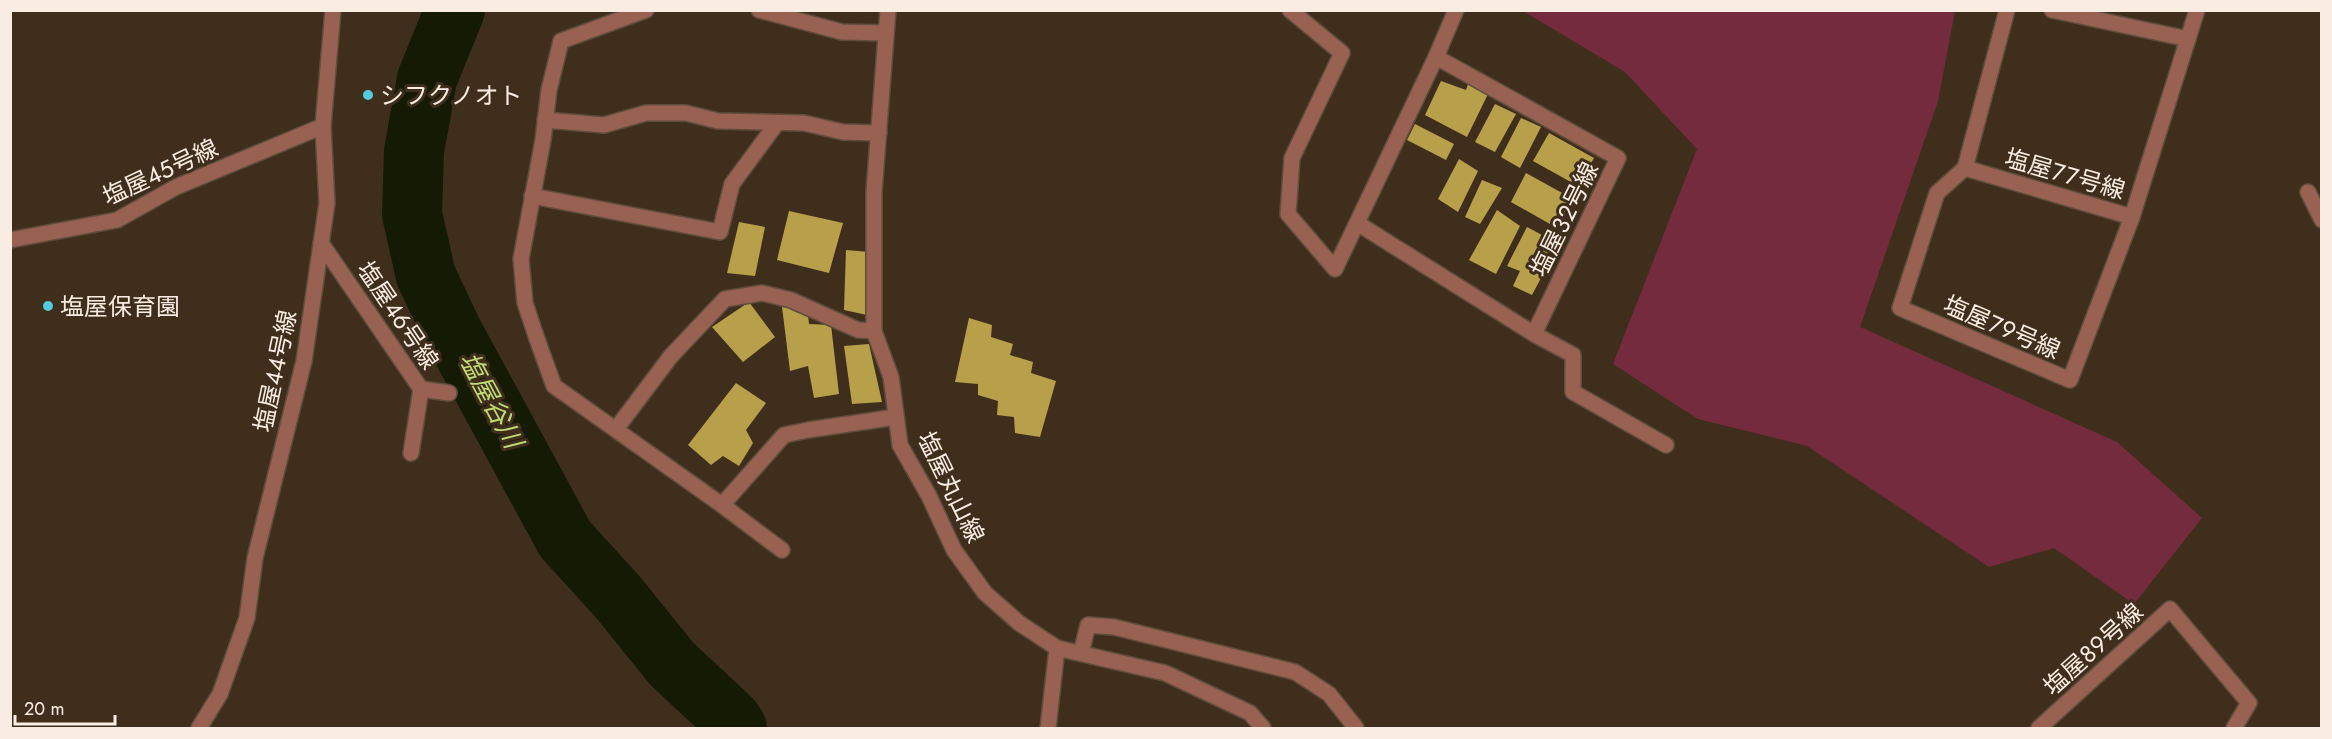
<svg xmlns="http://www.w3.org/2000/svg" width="2332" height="739" font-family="Jost,'Noto Sans JP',sans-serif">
<rect width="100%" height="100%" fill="#402e1d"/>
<polygon fill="#752b3e" points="1523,11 1955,11 1938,101 1860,327 2117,442 2202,518 2134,604 2054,548 1989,567 1807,446 1698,419 1613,364 1697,149 1625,72"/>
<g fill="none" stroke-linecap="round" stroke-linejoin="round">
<polyline stroke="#141a03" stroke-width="60" points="455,10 427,79 414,151 412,214 426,276 453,333 565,539 617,596 672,664 731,719 737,728"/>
</g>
<g fill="#b8a04b">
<polygon points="1441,81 1466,90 1468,84 1488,94 1467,137 1425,115"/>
<polygon points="1495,104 1516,114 1495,152 1475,142"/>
<polygon points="1521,118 1541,127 1520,168 1501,157"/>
<polygon points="1415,124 1454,144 1446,160 1407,140"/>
<polygon points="1549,133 1594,158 1578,186 1533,161"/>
<polygon points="1459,159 1478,171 1458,212 1438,199"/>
<polygon points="1526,173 1573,199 1557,228 1511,202"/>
<polygon points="1482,180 1502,188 1480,224 1465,217"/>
<polygon points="1497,210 1520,226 1496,274 1469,260"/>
<polygon points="789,211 843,223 829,273 777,260"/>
<polygon points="739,222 765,227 755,276 727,273"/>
<polygon points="1527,227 1559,244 1532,295 1513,286 1520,271 1507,266"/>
<polygon points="846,250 869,252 867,315 844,310"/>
<polygon points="749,302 775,337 743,362 712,327"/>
<polygon points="782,307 807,307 809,324 831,325 839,394 814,398 808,366 790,371"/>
<polygon points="969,318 992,325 991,337 1013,344 1010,355 1033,362 1031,373 1056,381 1040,437 1015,433 1014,417 997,415 998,401 978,395 978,384 955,382"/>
<polygon points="869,344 882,402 852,404 844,346"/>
<polygon points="736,383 766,403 746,430 753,443 739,466 723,456 711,465 688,445"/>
</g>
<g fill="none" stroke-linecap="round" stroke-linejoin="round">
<g stroke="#5e4d3d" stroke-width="18">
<g id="lane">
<polyline points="646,10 561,41 549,90 543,140 521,259 525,303 537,339 554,386 722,505 784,435 808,430 896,417"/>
<polyline points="759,10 842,32 886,33"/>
<polyline points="545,120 604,125 646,113 686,113 718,121 804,123 843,132 879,133"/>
<polyline points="532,196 720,232 732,184 777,123"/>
<polyline points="321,243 421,389 411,453"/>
<polyline points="421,389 449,393"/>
<polyline points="616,429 671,356 725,299 762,293 791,300 858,330 874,331"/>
<polyline points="722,505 782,550"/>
</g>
</g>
<g stroke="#5e4d3d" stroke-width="18">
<g id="street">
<polyline points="888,10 874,192 874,331 891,377 900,445 929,496 954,550 985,593 1019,623 1057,648 1165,673 1250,713 1263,728"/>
<polyline points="1290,10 1342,53 1292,158 1288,214 1335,269 1436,57 1618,158 1534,334 1357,223"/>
<polyline points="2007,10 1965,168 2132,217 2197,10"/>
<polyline points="2052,10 2188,39"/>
<polyline points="1436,57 1456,10"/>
<polyline points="1965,168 1937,193 1900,308 2070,380 2132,217"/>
<polyline points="2308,192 2322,220"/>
<polyline points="10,240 117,220 176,187 323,126"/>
<polyline points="1534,334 1573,355 1573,392 1666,445"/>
<polyline points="1081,653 1088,625 1114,627 1295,672 1329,694 1356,728"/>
<polyline points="199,728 220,694 247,618 255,558 304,361 327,203 323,126 333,10"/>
<polyline points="1048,728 1057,648"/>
<polyline points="2039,728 2170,609 2249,703 2234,728"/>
</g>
</g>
<use href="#lane" stroke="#986152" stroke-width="15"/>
<use href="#street" stroke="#986152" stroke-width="15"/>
</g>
<g fill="#53cbdc" stroke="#402e1d" stroke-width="2">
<circle cx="368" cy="95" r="6"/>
<circle cx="48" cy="306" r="6"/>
</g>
<g text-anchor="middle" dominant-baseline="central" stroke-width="6" stroke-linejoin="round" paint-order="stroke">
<g font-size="24" fill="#f9ede3" stroke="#402e1d" text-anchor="start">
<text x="380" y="95">シフクノオト</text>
<text x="60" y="306">塩屋保育園</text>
</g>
<g font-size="24" fill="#f9ede3" stroke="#402e1d">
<text transform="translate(160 172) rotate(-25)">塩屋４５号線</text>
<text transform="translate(2065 174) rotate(16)">塩屋７７号線</text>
<text transform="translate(1564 219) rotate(-64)">塩屋３２号線</text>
<text transform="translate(398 315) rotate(56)">塩屋４６号線</text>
<text transform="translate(2002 327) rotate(23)">塩屋７９号線</text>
<text transform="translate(275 371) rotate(-78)">塩屋４４号線</text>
<text transform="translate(951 487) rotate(64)">塩屋丸山線</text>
<text transform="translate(2093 649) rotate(-42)">塩屋８９号線</text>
</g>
<g font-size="26" font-style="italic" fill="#bedc71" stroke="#402e1d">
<text transform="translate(491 400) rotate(62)">塩屋谷川</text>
</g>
</g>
<rect width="2332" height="739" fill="none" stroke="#f9ede3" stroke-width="24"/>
<path d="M15 715v9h100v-9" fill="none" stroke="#f9ede3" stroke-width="3"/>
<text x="24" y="715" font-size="18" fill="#f9ede3" stroke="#402e1d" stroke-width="4.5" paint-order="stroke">20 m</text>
</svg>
